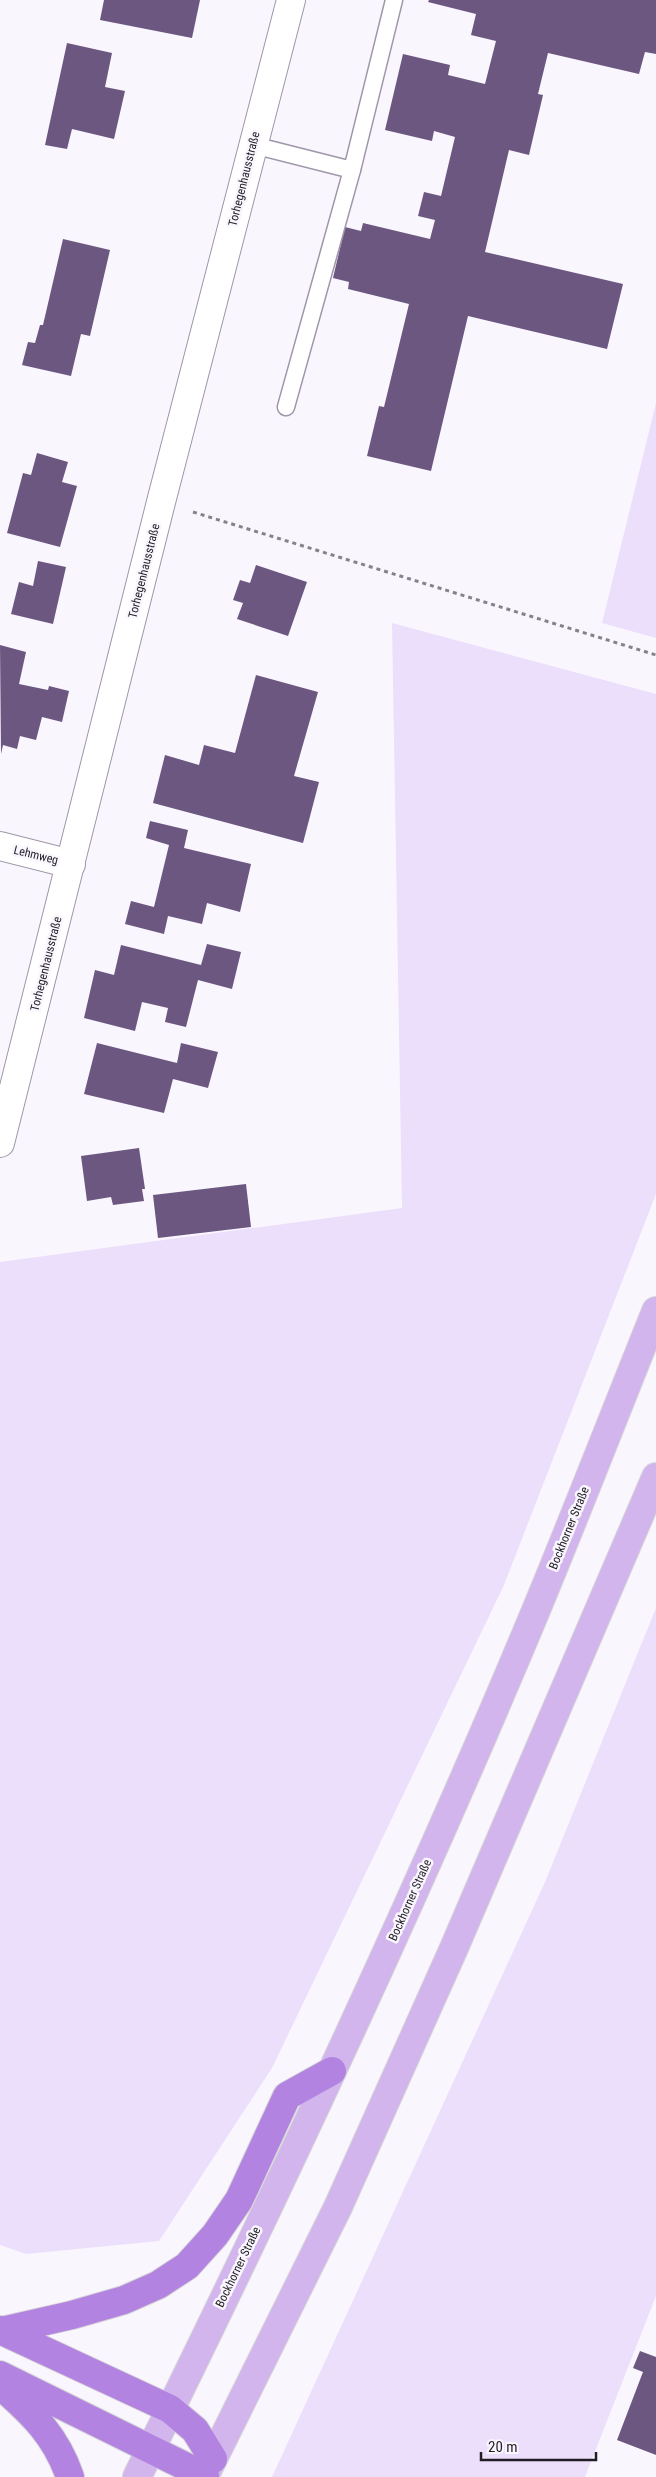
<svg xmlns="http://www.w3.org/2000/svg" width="656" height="2477" font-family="'Roboto Condensed',sans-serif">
<rect width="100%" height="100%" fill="#faf6fe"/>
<g fill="#ecdffc">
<polygon points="656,403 656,638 602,623"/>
<polygon points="392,623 656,694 656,1194 504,1585 272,2068 159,2241 26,2254 0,2245 0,1262 402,1208"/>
<polygon points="656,1608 656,2296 585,2477 272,2477 545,1882"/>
</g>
<g fill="#6c5781">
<polygon points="104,0 200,0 192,38 100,20"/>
<polygon points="429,0 656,0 656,54 645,52 639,74 548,53 538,94 543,95 529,155 509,150 485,252 623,284 607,349 468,316 431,471 367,456 379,406 384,407 409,304 348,289 349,282 333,278 345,227 361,231 363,223 430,239 435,220 418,216 424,192 441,196 455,137 434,131 432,141 385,130 403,54 450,65 448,75 485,84 496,41 471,35 476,14 428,2"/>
<polygon points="67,43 112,53 105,87 125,91 114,139 72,129 67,149 45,145"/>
<polygon points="63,239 110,250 90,336 81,334 71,376 22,365 28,342 35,343 40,325 43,325"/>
<polygon points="37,453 68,462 62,482 77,486 60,547 7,533 23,473 31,475"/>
<polygon points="38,561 66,567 53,624 11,614 19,582 33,586"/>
<polygon points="256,565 307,582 288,636 237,619 243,603 233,600 240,580 250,583"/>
<polygon points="0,645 26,652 19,684 48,690 49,686 69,691 62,722 42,717 36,740 20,736 17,749 3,745 1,754"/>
<polygon points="256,675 318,692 294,776 319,782 303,843 153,803 165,755 199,765 204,745 235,753"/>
<polygon points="150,821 188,830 184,848 251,864 240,912 207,903 202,924 168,916 164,934 125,924 131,901 154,907 169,845 146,838"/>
<polygon points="207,944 241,952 232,989 198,980 186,1027 165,1022 168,1008 142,1002 135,1031 84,1018 95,970 114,975 121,945 201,965"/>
<polygon points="97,1043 177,1063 181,1043 218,1052 208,1088 173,1079 164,1113 84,1094"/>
<polygon points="139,1148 145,1189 142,1189 144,1201 113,1205 111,1197 87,1201 81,1156"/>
<polygon points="246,1184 251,1227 158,1238 153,1195"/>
<polygon points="640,2351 656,2357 656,2455 617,2440 643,2372 633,2368"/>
</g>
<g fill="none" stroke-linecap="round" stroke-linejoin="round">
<g stroke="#9f96aa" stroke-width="19">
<g id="service">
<polyline points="253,145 352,170 394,0"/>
<polyline points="286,407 352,170"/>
</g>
</g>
<g stroke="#9f96aa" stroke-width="30">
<g id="minor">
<polyline points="0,846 71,864"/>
<polyline points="0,1143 161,502 291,0"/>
</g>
</g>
<g stroke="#d7d6d8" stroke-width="30">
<g id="primary">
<path d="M137,2477C277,2194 412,1907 534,1615C576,1514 615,1413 656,1311"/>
<polyline points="204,2477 338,2207 454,1948 656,1477"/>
</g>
</g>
<g stroke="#d7d6d8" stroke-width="30">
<g id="motorway">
<polyline points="0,2330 170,2409 195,2430 213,2459"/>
<polyline points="2,2331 72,2315 124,2300 158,2285 187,2266 215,2235 239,2200 287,2096 332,2071"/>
<polyline points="0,2375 205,2476"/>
<path d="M1,2386C33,2414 56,2436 70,2477"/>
</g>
</g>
<polyline stroke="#86828a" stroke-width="3" stroke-dasharray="4 4" stroke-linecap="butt" points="193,512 656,655"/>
<use href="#service" stroke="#fff" stroke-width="16"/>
<use href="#minor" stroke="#fff" stroke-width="28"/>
<use href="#primary" stroke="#d1b5ec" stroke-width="28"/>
<use href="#motorway" stroke="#b283e0" stroke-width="28"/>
</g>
<g text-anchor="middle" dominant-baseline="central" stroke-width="5" stroke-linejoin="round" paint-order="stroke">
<g font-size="12" fill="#211d25" stroke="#faf6fe">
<text transform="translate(244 179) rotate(-76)">Torhegenhausstraße</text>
<text transform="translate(144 571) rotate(-76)">Torhegenhausstraße</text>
<text transform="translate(36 855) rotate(14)">Lehmweg</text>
<text transform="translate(46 964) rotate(-76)">Torhegenhausstraße</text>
<text transform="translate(569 1528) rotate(-68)">Bockhorner Straße</text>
<text transform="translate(410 1900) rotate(-66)">Bockhorner Straße</text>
<text transform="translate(238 2267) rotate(-64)">Bockhorner Straße</text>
</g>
</g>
<path d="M481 2452v8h115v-8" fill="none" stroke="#211d25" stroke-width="2.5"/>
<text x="488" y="2452" font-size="15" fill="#211d25" stroke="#faf6fe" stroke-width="4" paint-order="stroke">20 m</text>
</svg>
